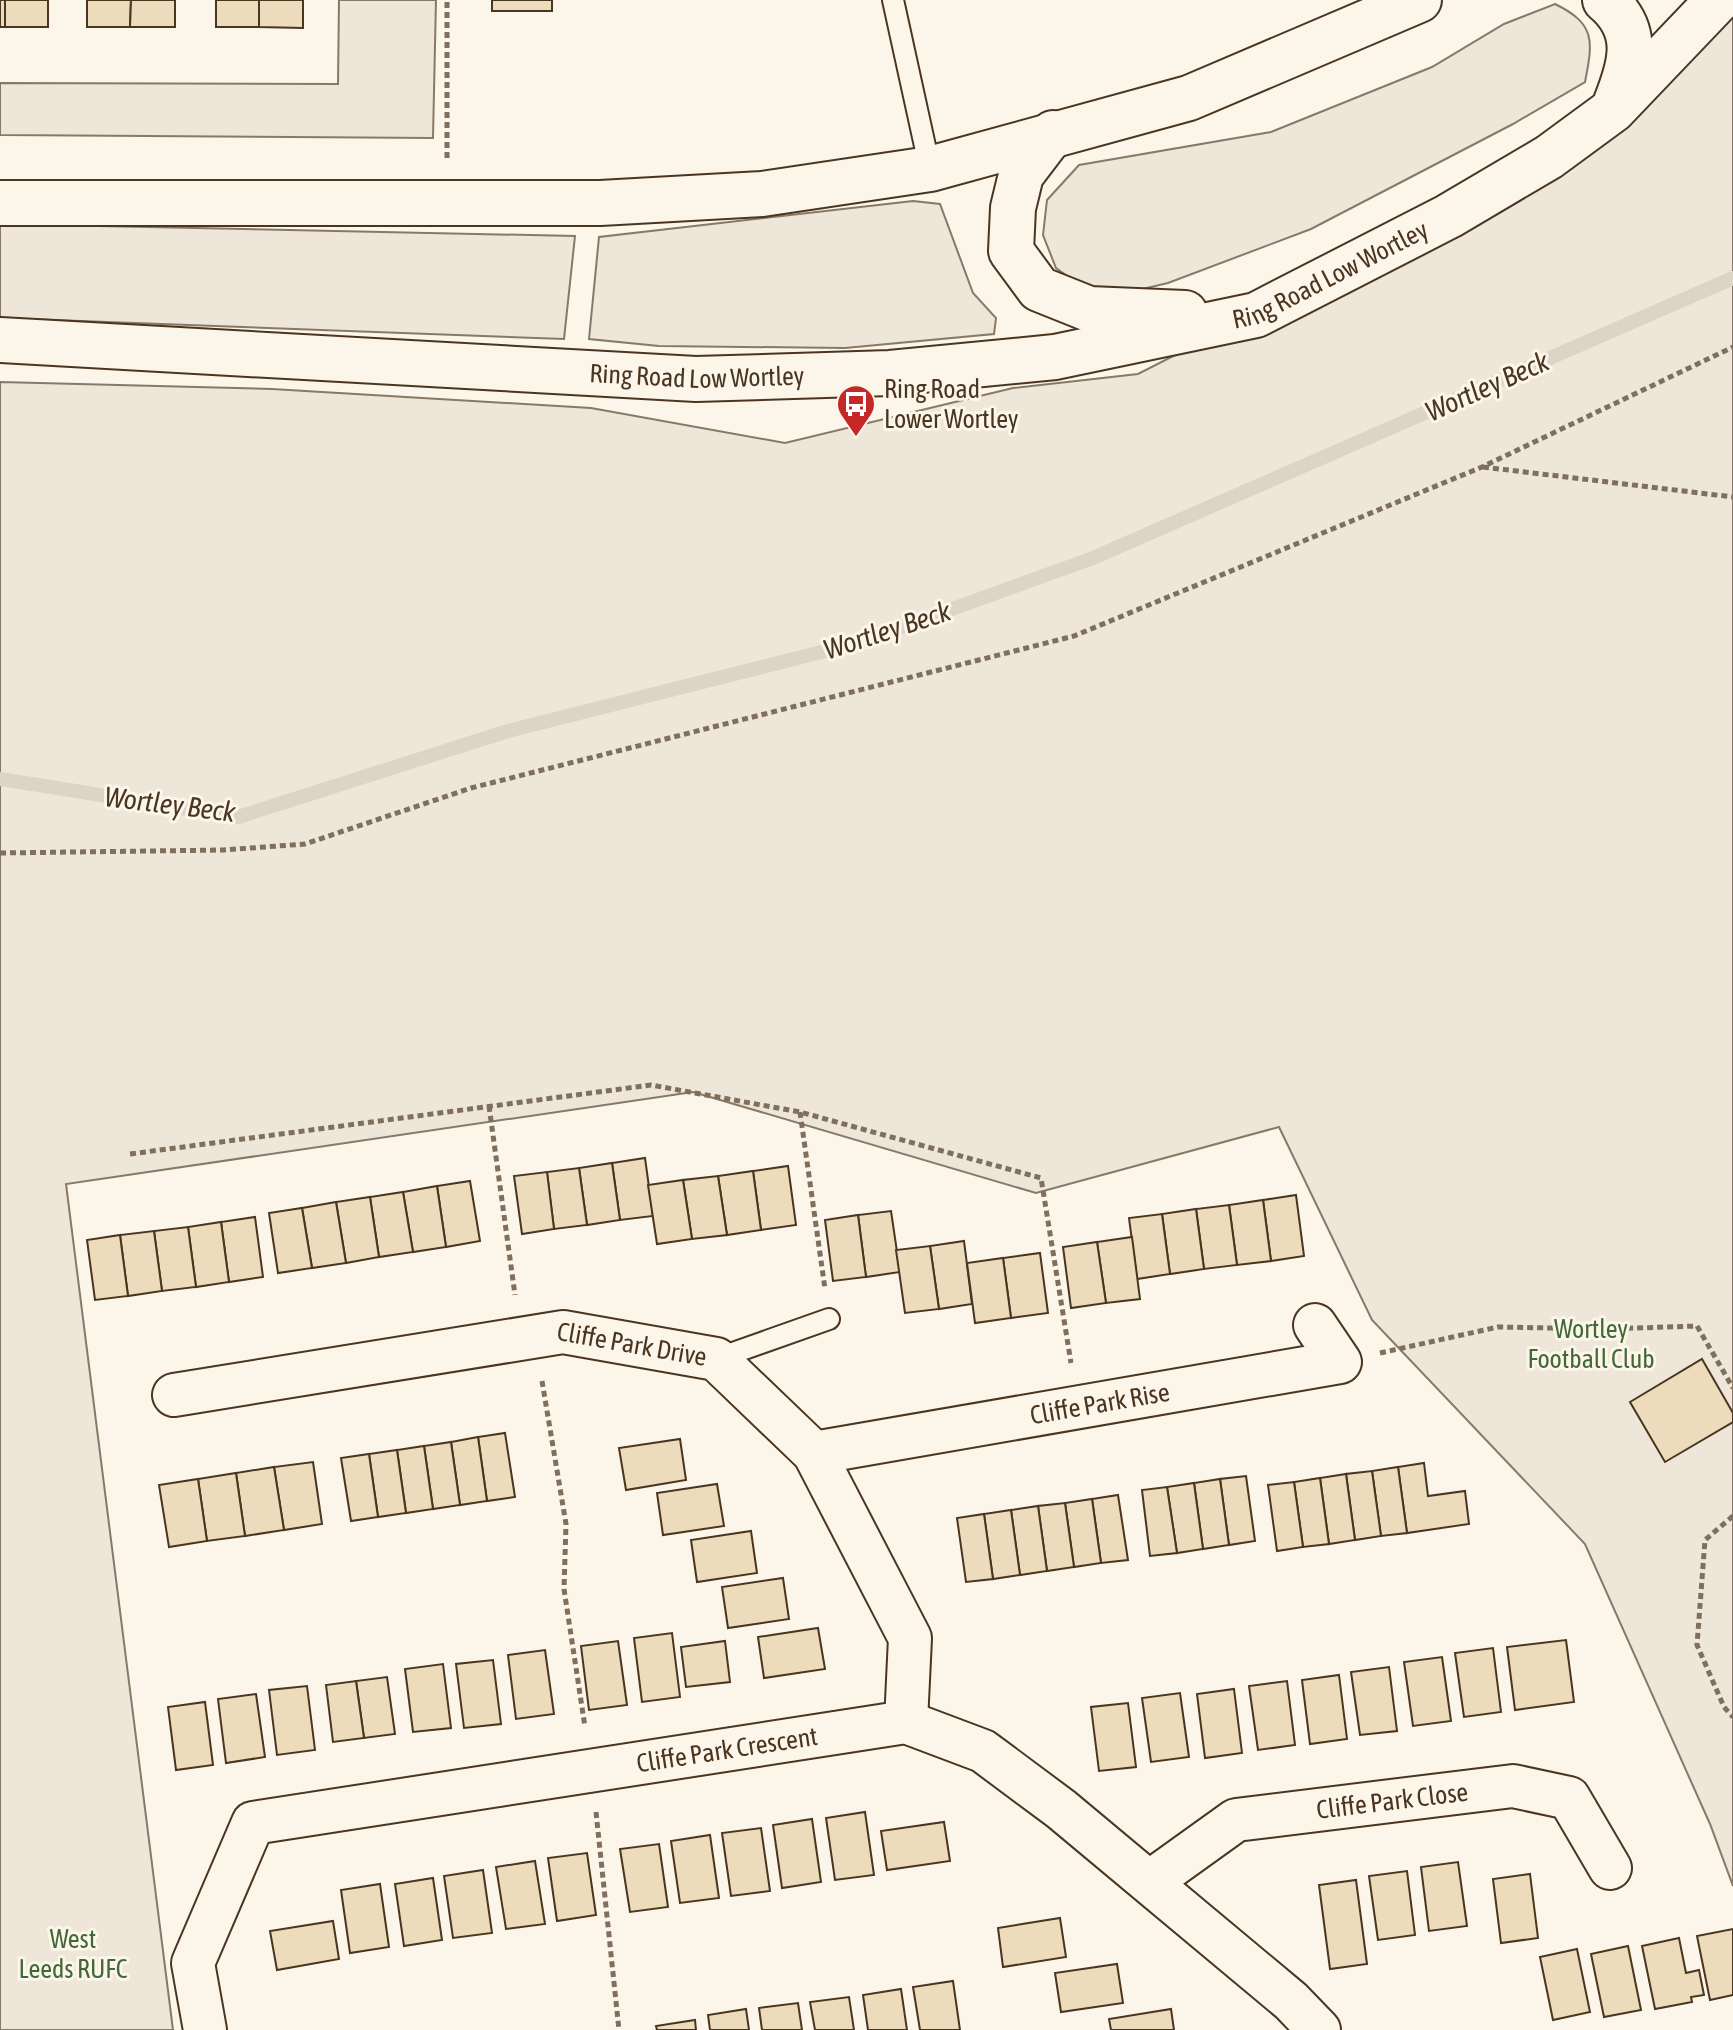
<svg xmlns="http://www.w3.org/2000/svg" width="1733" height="2030" font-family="'Asap Condensed',sans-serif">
<rect width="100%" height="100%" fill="#fbf6e9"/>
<g fill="#ede6d9" stroke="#887966" stroke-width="2">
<polygon points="339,0 436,0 433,138 0,135 0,83 338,84"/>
<polygon points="1733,0 1733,1886 1710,1824 1585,1544 1372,1320 1279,1127 1036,1193 693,1092 66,1184 173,2030 0,2030 0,382 272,389 591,408 785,443 1013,388 1138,374 1449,216"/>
<path d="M1555,4C1596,24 1593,41 1585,82L1513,124L1311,229L1168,283L1134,291L1084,288L1056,268L1043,235L1047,200L1079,165L1271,132L1432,67L1504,24Z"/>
<polygon points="913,201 940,204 973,293 996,318 994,334 845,348 659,346 589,339 599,237"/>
<polygon points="0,224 575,236 564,339 0,318"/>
</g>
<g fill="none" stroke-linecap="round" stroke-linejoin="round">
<polyline stroke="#dcd4c6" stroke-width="14" points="0,779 238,817 508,731 861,642 1093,558 1733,278"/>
</g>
<g fill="#ecdcbc" stroke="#4a3520" stroke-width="2">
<rect x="0" y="0" width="5" height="27"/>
<rect x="5" y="0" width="43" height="27"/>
<polygon points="87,0 131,0 130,27 87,27"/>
<polygon points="131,0 175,0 175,27 130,27"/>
<rect x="216" y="0" width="43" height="27"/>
<polygon points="259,0 303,0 303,28 259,27"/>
<rect x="492" y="0" width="60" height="11"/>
<polygon points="645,1158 653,1216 620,1220 612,1163"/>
<polygon points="612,1163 620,1220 587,1225 579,1168"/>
<polygon points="788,1166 796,1225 761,1230 753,1171"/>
<polygon points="579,1168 587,1225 554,1229 547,1172"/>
<polygon points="753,1171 761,1230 727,1235 718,1176"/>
<polygon points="547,1172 554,1229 522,1234 514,1176"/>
<polygon points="718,1176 727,1235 692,1239 683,1180"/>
<polygon points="683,1180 692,1239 657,1244 648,1185"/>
<polygon points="470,1181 480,1241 446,1247 437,1186"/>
<polygon points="437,1186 446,1247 413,1252 403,1192"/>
<polygon points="403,1192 413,1252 379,1257 370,1197"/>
<polygon points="1296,1195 1304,1256 1271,1261 1263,1200"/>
<polygon points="370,1197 379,1257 346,1263 336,1202"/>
<polygon points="1263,1200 1271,1261 1237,1265 1229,1205"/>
<polygon points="336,1202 346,1263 312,1268 302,1208"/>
<polygon points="1229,1205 1237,1265 1204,1269 1196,1209"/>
<polygon points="302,1208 312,1268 278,1273 269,1213"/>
<polygon points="1196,1209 1204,1269 1170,1274 1162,1214"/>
<polygon points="891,1211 900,1272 866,1277 858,1215"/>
<polygon points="1162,1214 1170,1274 1137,1279 1129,1218"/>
<polygon points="858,1215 866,1277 833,1281 825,1220"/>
<polygon points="255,1217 263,1277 229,1282 221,1222"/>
<polygon points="221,1222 229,1282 196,1287 188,1227"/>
<polygon points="188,1227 196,1287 162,1291 154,1231"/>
<polygon points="154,1231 162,1291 128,1296 120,1235"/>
<polygon points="120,1235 128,1296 95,1300 87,1240"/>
<polygon points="1132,1237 1140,1299 1106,1303 1097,1242"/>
<polygon points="964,1241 972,1304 939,1309 930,1246"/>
<polygon points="1097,1242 1106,1303 1071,1308 1063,1247"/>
<polygon points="930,1246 939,1309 905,1313 896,1250"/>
<polygon points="1040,1253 1048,1313 1011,1318 1003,1258"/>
<polygon points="1003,1258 1011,1318 975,1323 967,1263"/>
<polygon points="1702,1359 1733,1413 1733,1422 1665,1462 1630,1402"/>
<polygon points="505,1433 515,1497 487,1501 478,1437"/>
<polygon points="478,1437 487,1501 460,1505 451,1442"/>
<polygon points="680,1439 686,1480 626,1490 619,1448"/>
<polygon points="451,1442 460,1505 433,1509 424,1446"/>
<polygon points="424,1446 433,1509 406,1513 397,1450"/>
<polygon points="397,1450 406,1513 378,1517 369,1454"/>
<polygon points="369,1454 378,1517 351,1521 341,1458"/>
<polygon points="313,1462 322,1524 284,1530 274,1467"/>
<polygon points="1424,1463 1428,1496 1465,1491 1469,1524 1407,1533 1398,1467"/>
<polygon points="274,1467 284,1530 245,1536 236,1473"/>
<polygon points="1398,1467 1407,1533 1381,1536 1372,1471"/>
<polygon points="1372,1471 1381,1536 1355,1540 1346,1474"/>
<polygon points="236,1473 245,1536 207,1541 198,1479"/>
<polygon points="1346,1474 1355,1540 1329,1544 1320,1478"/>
<polygon points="1246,1476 1255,1541 1229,1545 1220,1479"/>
<polygon points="1320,1478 1329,1544 1303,1547 1294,1482"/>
<polygon points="198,1479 207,1541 169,1547 159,1485"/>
<polygon points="1220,1479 1229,1545 1203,1549 1194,1483"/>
<polygon points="1294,1482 1303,1547 1277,1551 1268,1485"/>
<polygon points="1194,1483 1203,1549 1177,1553 1167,1487"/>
<polygon points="717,1484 724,1526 663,1535 657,1493"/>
<polygon points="1167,1487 1177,1553 1150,1556 1142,1490"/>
<polygon points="1118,1495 1128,1560 1101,1563 1092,1499"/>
<polygon points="1092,1499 1101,1563 1074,1567 1065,1503"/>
<polygon points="1065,1503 1074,1567 1047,1571 1038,1506"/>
<polygon points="1038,1506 1047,1571 1020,1575 1011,1510"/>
<polygon points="1011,1510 1020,1575 993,1579 984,1514"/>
<polygon points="984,1514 993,1579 966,1582 957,1518"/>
<polygon points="751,1531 757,1573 697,1582 691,1540"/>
<polygon points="783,1578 789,1619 728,1628 722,1587"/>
<polygon points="818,1628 825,1669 764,1678 758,1637"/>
<polygon points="672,1633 680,1697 642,1702 634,1638"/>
<polygon points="1566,1640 1574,1702 1515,1710 1507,1647"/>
<polygon points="618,1641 627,1705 589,1710 581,1646"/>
<polygon points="725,1641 730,1682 686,1687 681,1647"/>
<polygon points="1493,1648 1501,1712 1464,1717 1455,1653"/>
<polygon points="545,1650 554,1714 516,1719 508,1655"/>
<polygon points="1442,1657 1451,1721 1413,1726 1404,1662"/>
<polygon points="493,1660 501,1724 464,1728 456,1664"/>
<polygon points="443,1664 451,1728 413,1732 405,1669"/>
<polygon points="1389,1667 1397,1731 1360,1735 1351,1672"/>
<polygon points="1339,1675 1347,1739 1310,1744 1302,1680"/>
<polygon points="387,1677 395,1734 364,1738 356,1681"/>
<polygon points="356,1681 364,1738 333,1742 326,1685"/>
<polygon points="1287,1681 1295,1745 1258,1750 1249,1686"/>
<polygon points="307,1686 315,1750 277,1755 269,1690"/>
<polygon points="1234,1689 1242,1753 1205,1758 1197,1694"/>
<polygon points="1180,1693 1189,1757 1151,1762 1142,1698"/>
<polygon points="256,1694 265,1757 226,1763 218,1699"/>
<polygon points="205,1702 213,1765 176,1770 168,1707"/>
<polygon points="1128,1703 1136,1767 1099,1771 1091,1707"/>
<polygon points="865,1812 874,1875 835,1880 826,1818"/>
<polygon points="812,1819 821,1882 782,1888 773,1825"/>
<polygon points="944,1822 950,1861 887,1870 881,1831"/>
<polygon points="761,1828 770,1891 731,1896 722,1833"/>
<polygon points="710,1835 719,1898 680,1903 671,1841"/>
<polygon points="659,1844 668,1907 630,1912 620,1849"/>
<polygon points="587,1853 596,1915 557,1921 548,1858"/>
<polygon points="535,1861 545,1924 506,1929 496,1867"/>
<polygon points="1458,1862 1467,1926 1429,1931 1421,1867"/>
<polygon points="483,1870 492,1933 453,1938 444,1876"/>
<polygon points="1407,1871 1415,1935 1378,1940 1369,1876"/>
<polygon points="1530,1874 1538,1938 1501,1943 1493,1879"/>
<polygon points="433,1878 442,1940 404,1946 395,1884"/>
<polygon points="1356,1880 1367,1964 1330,1969 1319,1885"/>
<polygon points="380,1884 389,1947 350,1953 341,1890"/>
<polygon points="1060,1918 1066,1957 1003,1967 998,1928"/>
<polygon points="333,1921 339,1959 277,1970 270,1931"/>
<polygon points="1733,1929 1733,1995 1710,2000 1697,1936"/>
<polygon points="1679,1938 1686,1973 1699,1970 1704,1995 1691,1997 1692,2002 1655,2009 1642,1946"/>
<polygon points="1628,1946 1641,2010 1604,2017 1591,1954"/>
<polygon points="1577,1949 1590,2012 1553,2020 1540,1957"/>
<polygon points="1117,1964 1123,2003 1061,2012 1055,1973"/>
<polygon points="953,1981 960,2030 920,2030 913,1987"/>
<polygon points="901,1989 907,2030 868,2030 863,1995"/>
<polygon points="849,1997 854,2030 815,2030 810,2002"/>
<polygon points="798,2003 802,2030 762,2030 759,2008"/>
<polygon points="746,2009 749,2030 710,2030 708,2015"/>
<polygon points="1171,2009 1174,2030 1111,2030 1109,2019"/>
<polygon points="695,2020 696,2030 657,2030 656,2026"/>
</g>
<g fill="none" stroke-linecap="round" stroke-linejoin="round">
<g stroke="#4a3520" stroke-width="24">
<g id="lane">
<polyline points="893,0 930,169"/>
<polyline points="716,1359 829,1319"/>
</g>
</g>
<g stroke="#4a3520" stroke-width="46">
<g id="street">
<path id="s1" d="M174,1395L563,1332L716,1359L814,1453L910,1638L906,1722"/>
<path id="s2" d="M814,1453L1340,1362L1315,1325"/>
<path id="s3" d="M1151,1881L1236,1820L1513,1786L1569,1798L1610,1868"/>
<path id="s4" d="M205,2030L193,1963L253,1823L906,1722L983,1751L1061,1809L1291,2001L1319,2030"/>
</g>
</g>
<g stroke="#4a3520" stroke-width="48">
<g id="highway">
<path d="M1605,0C1641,30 1631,64 1616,102"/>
<polyline points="1053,133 1021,175 1013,208 1011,251 1039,289 1089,309 1185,313"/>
<polyline points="0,203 600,203 762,194 930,169 1189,98 1419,0"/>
<path id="s5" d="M0,340L696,379L890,373L1055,357L1256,315L1449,216L1549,157L1613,110L1718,0"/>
</g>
</g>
<g stroke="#7f6f5c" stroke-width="5" stroke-dasharray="6 4" stroke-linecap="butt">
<polyline points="447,158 447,0"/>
<polyline points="1483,467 1733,497"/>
<polyline points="0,853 224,850 305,844 471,788 1074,636 1482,467 1733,347"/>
<polyline points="489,1106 515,1295"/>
<polyline points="800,1112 825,1289"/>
<polyline points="130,1154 651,1085 800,1112 1041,1178 1071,1363"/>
<polyline points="1380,1353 1498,1327 1606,1329 1697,1326 1733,1388"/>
<polyline points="542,1381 566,1524 564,1589 585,1727"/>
<polyline points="1733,1516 1705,1540 1697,1645 1724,1707 1733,1717"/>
<polyline points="596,1812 619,2030"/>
</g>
<use href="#lane" stroke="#fbf6e9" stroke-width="20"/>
<use href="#street" stroke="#fbf6e9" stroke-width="42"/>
<use href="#highway" stroke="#fbf6e9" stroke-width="44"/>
</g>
<defs>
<g id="bus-pin" transform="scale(2)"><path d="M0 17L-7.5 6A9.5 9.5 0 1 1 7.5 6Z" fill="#c62828" stroke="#fbf6e9"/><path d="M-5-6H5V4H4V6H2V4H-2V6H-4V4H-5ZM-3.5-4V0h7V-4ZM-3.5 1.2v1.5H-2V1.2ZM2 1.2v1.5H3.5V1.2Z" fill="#fff"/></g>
</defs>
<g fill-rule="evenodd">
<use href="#bus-pin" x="856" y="404"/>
</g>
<g text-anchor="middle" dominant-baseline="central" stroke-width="6" stroke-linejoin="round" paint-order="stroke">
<g font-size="26" fill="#4a3520" stroke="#fbf6e9">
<text stroke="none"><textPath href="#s5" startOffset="1346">Ring Road Low Wortley</textPath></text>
<text stroke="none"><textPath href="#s5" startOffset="698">Ring Road Low Wortley</textPath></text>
<text stroke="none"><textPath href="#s1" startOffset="464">Cliffe Park Drive</textPath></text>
<text stroke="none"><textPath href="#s2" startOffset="290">Cliffe Park Rise</textPath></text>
<text stroke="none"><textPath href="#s4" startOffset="700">Cliffe Park Crescent</textPath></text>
<text stroke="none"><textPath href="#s3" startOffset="262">Cliffe Park Close</textPath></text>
</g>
<g font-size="26" fill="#4a3520" stroke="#fbf6e9" text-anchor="start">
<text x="884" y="389">Ring Road<tspan x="884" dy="30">Lower Wortley</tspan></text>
</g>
<g font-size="26" fill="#436837" stroke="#fbf6e9">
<text x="1591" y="1329">Wortley<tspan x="1591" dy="30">Football Club</tspan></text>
<text x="73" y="1939">West<tspan x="73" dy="30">Leeds RUFC</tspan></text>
</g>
<g font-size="28" font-style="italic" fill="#4a3520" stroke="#fbf6e9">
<text transform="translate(1487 386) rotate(-24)">Wortley Beck</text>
<text transform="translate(887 630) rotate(-18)">Wortley Beck</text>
<text transform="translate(170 804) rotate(7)">Wortley Beck</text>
</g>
</g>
</svg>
